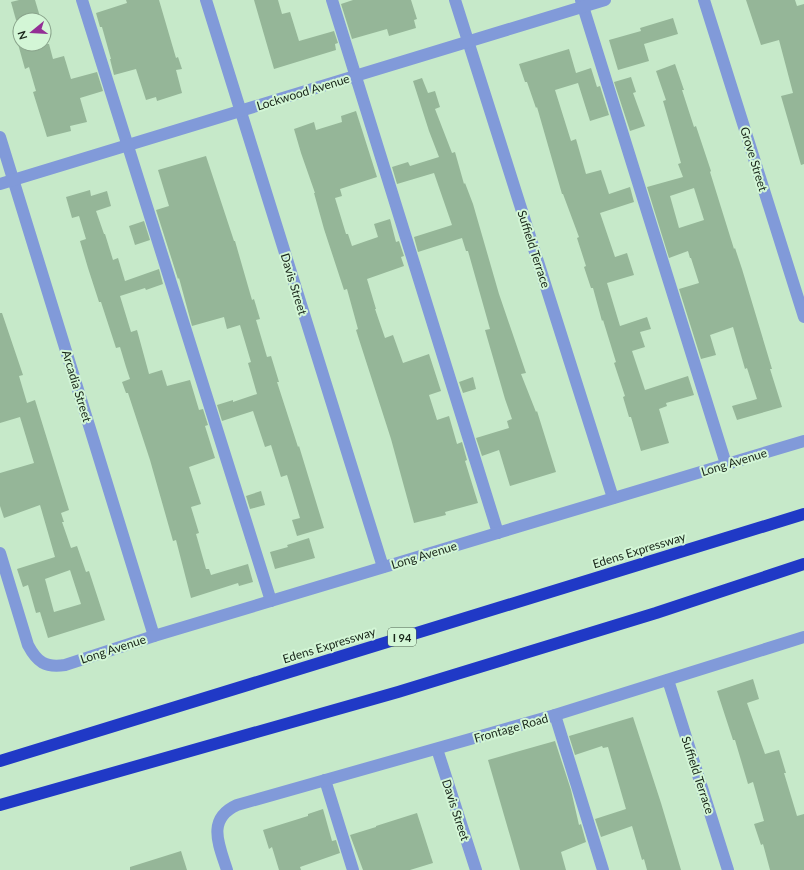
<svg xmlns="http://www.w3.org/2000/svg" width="804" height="870" font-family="Lato,sans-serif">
<rect width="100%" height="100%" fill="#c6e9c9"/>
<g fill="#95b698" fill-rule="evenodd">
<polygon points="19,0 35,0 41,20 16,20 11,2"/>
<polygon points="126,0 159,0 176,58 178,57 182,69 176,70 182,93 157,101 156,97 146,100 136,69 114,75 110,59 111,59 102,27 100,27 96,13 127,3"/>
<polygon points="254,0 278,0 282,14 290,12 299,41 334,31 338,43 335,44 336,50 274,69"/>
<polygon points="353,0 411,0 417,19 414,20 416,28 389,36 387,29 352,39 341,4"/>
<polygon points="746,0 795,0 797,6 804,4 804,164 801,165 781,96 793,93 779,40 761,45"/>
<polygon points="673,18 678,34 644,44 649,61 618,70 609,40 641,31 640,28"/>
<polygon points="18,44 49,44 53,59 64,56 71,79 97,72 103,91 80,98 87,122 70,126 71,131 47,137 33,92 36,91 29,67 25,69"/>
<polygon points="569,49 576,73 591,68 597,87 600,86 609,115 590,121 578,83 555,90 571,141 576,139 586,174 601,170 609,194 630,187 634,202 600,213 615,257 627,253 634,275 607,283 620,326 647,317 651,329 640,332 645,347 632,351 645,390 688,376 694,395 666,403 667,406 659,409 669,443 641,451 631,417 629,417 623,397 625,396 614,363 616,362 603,320 602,321 593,288 591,288 584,267 586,266 577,238 579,237 563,194 562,194 537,107 536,108 527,82 525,82 519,64"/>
<path d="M675,64L684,90H682L694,127L696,126L711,171L710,172L734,249L735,248L742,269L772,369H770L782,407L737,420L732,406L757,399L747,368L745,369L733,327L710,335L716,355L701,359L679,289L699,283L691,258H690L688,251L669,258L647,187L683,177L678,164L681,163L663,101L666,100L656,71ZM694,188L704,220L679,228L670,196Z"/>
<polygon points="631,77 636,92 633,93 645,126 630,131 614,82"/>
<polygon points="422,78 428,93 435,91 440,107 435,109 452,153 455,152 464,184 465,183 473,204 499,294 526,373 521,374 536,412 537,411 556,472 510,486 499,450 482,456 476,438 509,428 507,421 512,419 505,399 485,330 490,329 468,251 466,251 462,238 418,252 414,237 452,225 434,173 397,184 392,167 408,162 410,166 439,157 429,131 413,81"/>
<polygon points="356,111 377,177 340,189 342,196 335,198 346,234 348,234 352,246 378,237 374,224 390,219 396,242 399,241 404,256 401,257 404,266 367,279 376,309 375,309 385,338 393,335 403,363 429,354 441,391 429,395 437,420 449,416 457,444 462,442 467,460 465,461 478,503 445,512 446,515 414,523 391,439 356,330 358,329 347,289 344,290 324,229 314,193 315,193 301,153 294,129 314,122 316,130 342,122 341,116"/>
<polygon points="206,156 234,241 235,241 252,300 254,299 260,319 256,320 267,357 271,356 279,382 277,382 298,447 299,446 324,528 297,536 292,520 300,518 287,475 281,477 271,445 265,447 253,411 222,421 217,405 233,400 233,402 257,394 248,363 251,362 240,325 227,329 224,317 192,326 179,278 178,279 156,210 169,206 158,170"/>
<polygon points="90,190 91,196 107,191 111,206 96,211 104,234 105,234 113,260 118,258 125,281 159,269 163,284 146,290 145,288 120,296 131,332 137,330 149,374 162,370 167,386 190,380 199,410 203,409 208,425 205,426 215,458 189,467 201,504 191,507 199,533 196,534 206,569 209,569 211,575 248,564 253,582 239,586 238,583 191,598 176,540 173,541 150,460 128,393 126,393 122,382 130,379 126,367 120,347 116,348 101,302 99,302 88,268 80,241 86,239 79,216 72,218 66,197"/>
<polygon points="144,221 150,240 135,245 129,226"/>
<path d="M0,313H2L23,375L19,376L27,403L35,400L69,510L61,513L64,522H62L71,548L77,546L86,572L89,571L105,620L48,638L40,612L36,613L28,585L23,587L17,569L55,557L40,505L4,518L0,506V473L34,463L20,417L0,423ZM70,570L81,604L54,612L45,579Z"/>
<polygon points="473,377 476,389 463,393 459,382"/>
<polygon points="261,491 265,505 250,509 246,496"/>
<polygon points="309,538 315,558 275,569 270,552 288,547 287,545"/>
<polygon points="753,679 759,699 747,703 765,754 779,750 786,773 784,773 797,816 804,814 804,870 770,870 763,844 761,845 754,824 764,821 753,782 748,784 735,740 733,740 717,691"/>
<polygon points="633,717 661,803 681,870 647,870 644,859 642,860 632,826 601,837 595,819 626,809 608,747 603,748 602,746 575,755 569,736"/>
<polygon points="555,741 571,790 579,825 581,824 586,842 561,852 566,870 520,870 488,760"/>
<polygon points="323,809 332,841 336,840 340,853 300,867 301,870 279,870 272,847 269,849 263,830 308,816 308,814"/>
<polygon points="417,813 433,863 410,870 363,870 350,835 376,827 376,826"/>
<polygon points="181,851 187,870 130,870 130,867"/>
</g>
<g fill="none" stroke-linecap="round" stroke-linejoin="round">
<g stroke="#819ad9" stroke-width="12">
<polyline points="82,0 271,601"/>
<polyline points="206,0 383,567"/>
<polyline points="332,0 498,533"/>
<polyline points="455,0 613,498"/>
<polyline points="581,0 726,464"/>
<polyline points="704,0 804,317"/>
<polyline points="0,137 154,636"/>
<polyline points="0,184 605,0"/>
<path d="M0,553L28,645C37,662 45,668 65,665L154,636L804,441"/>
<polyline points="668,680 728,870"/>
<polyline points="555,715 603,870"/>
<polyline points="437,749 476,870"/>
<polyline points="325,780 353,870"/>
<path d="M227,870C219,845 206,819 237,805L555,715L804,637"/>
</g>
<g stroke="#2039c6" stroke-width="12">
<polyline points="0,761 804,514"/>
<polyline points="0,805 398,692 656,613 804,564"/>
</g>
</g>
<g text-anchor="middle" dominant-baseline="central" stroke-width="4" stroke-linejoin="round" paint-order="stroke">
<rect fill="#d3f6d6" stroke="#516452" stroke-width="1" x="388" y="628" width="28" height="18" rx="3"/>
<g font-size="11" font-weight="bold" fill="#19261a">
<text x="402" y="637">I 94</text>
</g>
<g font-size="12" fill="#19261a" stroke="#d3f6d6">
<text transform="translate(303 92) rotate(-17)">Lockwood Avenue</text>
<text transform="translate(754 159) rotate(73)">Grove Street</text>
<text transform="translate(534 249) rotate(72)">Suffield Terrace</text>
<text transform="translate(294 284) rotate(73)">Davis Street</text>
<text transform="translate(77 386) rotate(73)">Arcadia Street</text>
<text transform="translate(734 462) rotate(-17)">Long Avenue</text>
<text transform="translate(639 550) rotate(-17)">Edens Expressway</text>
<text transform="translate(424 555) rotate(-17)">Long Avenue</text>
<text transform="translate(329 645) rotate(-17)">Edens Expressway</text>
<text transform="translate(113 649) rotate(-18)">Long Avenue</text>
<text transform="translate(511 728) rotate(-16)">Frontage Road</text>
<text transform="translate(698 775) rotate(72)">Suffield Terrace</text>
<text transform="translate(456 810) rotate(72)">Davis Street</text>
</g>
</g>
<g transform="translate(32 32) rotate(252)"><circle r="19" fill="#d3f6d6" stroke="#89a38b"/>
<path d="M0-3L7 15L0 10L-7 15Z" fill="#932f95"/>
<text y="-6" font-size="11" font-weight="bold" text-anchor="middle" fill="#19261a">N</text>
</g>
</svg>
